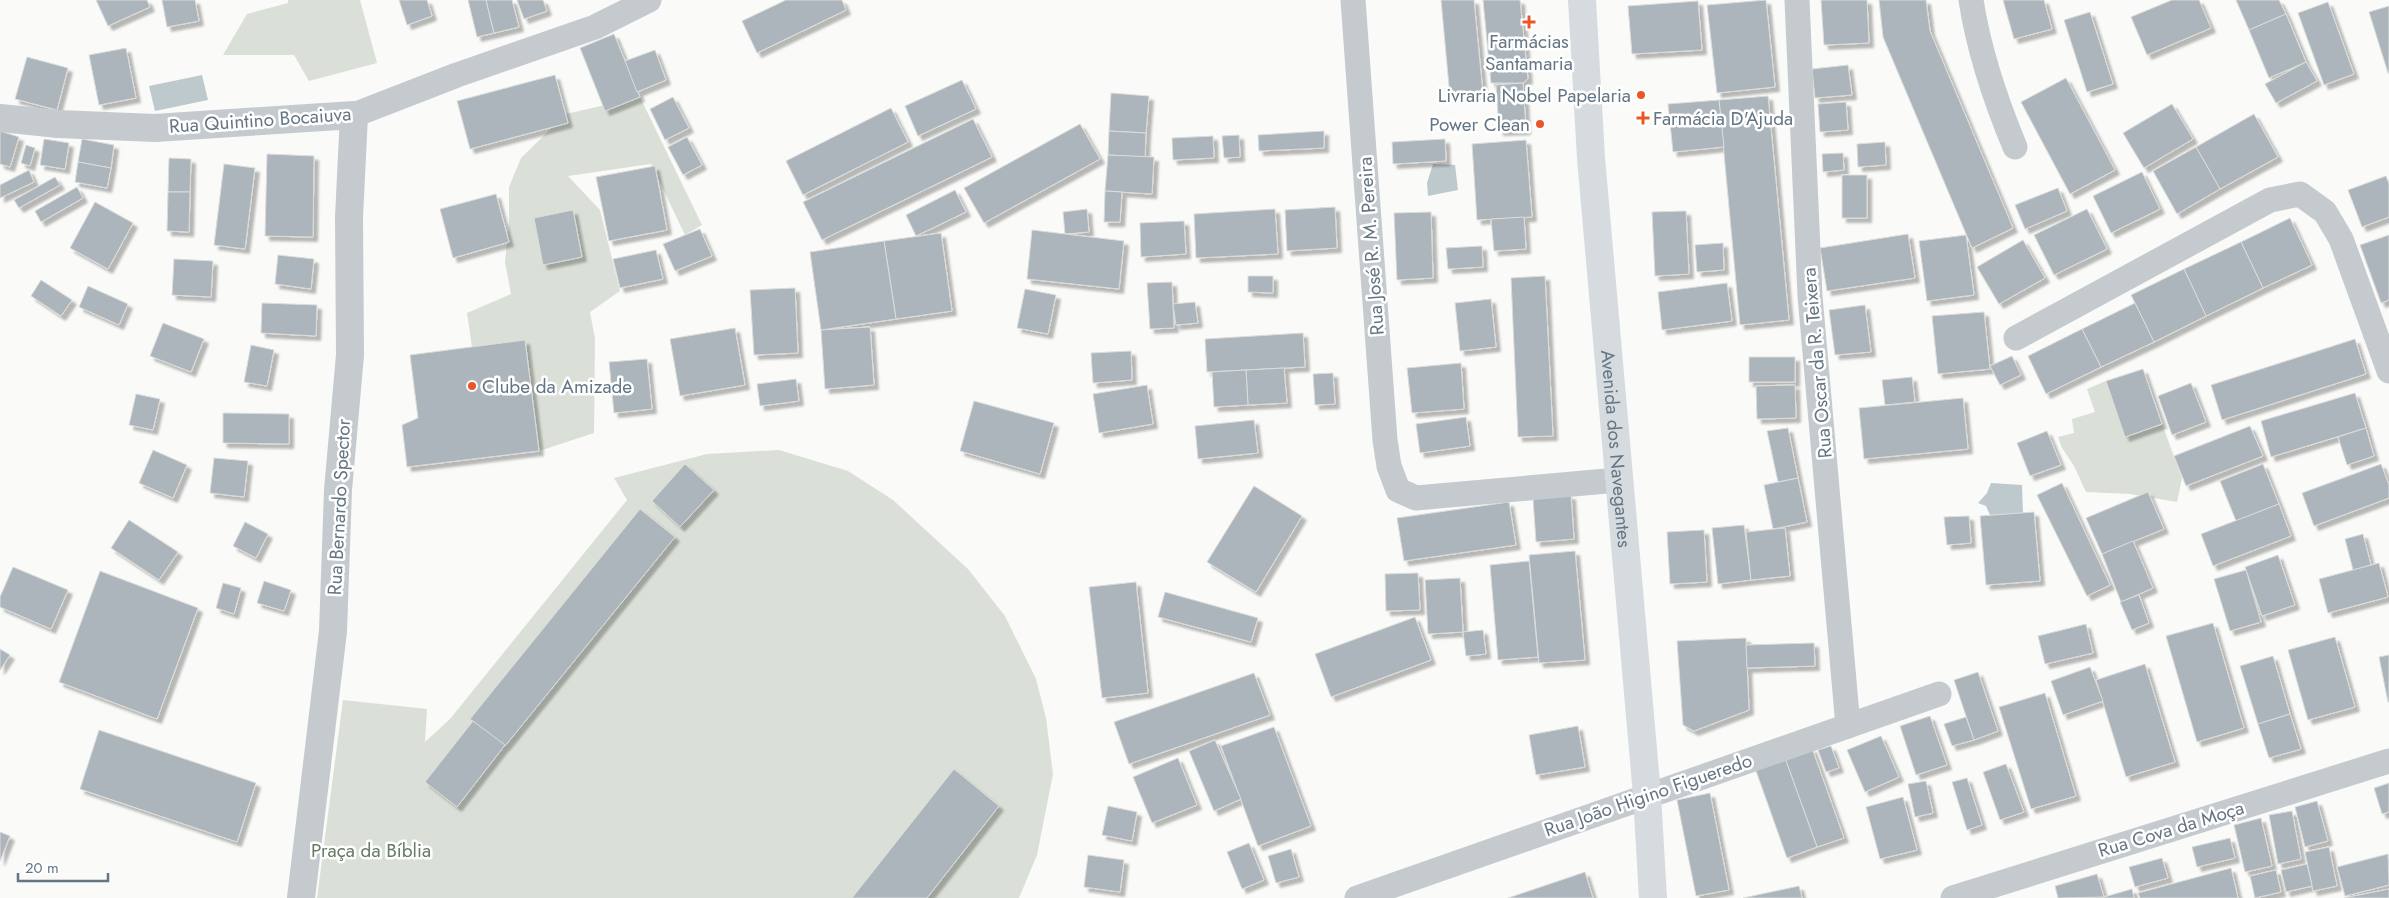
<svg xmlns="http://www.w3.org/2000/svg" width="2389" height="898" font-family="Jost,sans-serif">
<defs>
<filter id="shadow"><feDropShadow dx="4.5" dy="4.5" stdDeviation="1" flood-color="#0004"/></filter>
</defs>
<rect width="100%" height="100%" fill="#fafaf8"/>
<g fill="#dae0d7">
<polygon points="288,0 360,0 377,63 309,81 294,55 223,55 247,14 288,3"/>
<polygon points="640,97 702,225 685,235 651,164 568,176 600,210 620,291 590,312 595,339 594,433 539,451 525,341 472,347 467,313 511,294 505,262 509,222 509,187 521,158 566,114"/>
<polygon points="2106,381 2125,437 2162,424 2182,478 2177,502 2130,494 2086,492 2074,466 2062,448 2058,437 2074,433 2072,419 2095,412 2087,389"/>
<polygon points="779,450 848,471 893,500 968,569 1005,616 1036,679 1046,718 1053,774 1037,855 1019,898 317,898 343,700 427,709 425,742 450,719 627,500 614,478 707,454"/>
</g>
<g fill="#bec9ce">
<polygon points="202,75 208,100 155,111 149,86"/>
<polygon points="1433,164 1455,165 1458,190 1428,196 1427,183"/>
<polygon points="1991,483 2022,485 2023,513 1990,515 1986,506 1978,503 1987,493"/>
</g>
<g fill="#acb5bb" stroke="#dcdcda" filter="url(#shadow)">
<polygon points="96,0 147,0 150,7 108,26"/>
<polygon points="162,0 195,0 199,21 167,27"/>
<polygon points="399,0 427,0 432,16 407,25"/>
<polygon points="468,0 486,0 494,33 477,37"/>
<polygon points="486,0 512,0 519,27 494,33"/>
<polygon points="517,0 543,0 547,11 524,19"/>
<polygon points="786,0 842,0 846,10 757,53 742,21"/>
<polygon points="1441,0 1474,0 1483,94 1450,97"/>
<polygon points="1483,0 1520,0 1528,79 1523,83 1491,83"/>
<polygon points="1766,0 1775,87 1717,93 1707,5"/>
<polygon points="1821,0 1867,0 1869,43 1824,45"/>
<polygon points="1879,0 1926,0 1930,31 2013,228 1972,248 1883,37"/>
<polygon points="2003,0 2044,0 2052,29 2014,39"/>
<polygon points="2172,0 2199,0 2211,28 2147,55 2131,17"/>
<polygon points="2236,0 2279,0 2286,14 2249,30"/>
<polygon points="1698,1 1702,50 1632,54 1628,6"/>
<polygon points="2328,2 2354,74 2324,85 2298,13"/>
<polygon points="2389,6 2389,73 2388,73 2369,12"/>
<polygon points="2090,12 2113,84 2087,92 2064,20"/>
<polygon points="2286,14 2306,62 2269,78 2249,30"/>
<polygon points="614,34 640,97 605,111 580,48"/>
<polygon points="126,48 136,98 99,105 89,55"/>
<polygon points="655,50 666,80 637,92 625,61"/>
<polygon points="27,57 68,68 57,110 15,99"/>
<polygon points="2306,62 2317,81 2276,103 2265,84"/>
<polygon points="1848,65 1852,95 1815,98 1812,69"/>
<polygon points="555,75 568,123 470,149 457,101"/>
<polygon points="2066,78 2115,170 2070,194 2021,102"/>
<polygon points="962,80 976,109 918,136 905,106"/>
<polygon points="1523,83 1526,130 1499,131 1496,85"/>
<polygon points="1111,93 1149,96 1146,133 1109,131"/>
<polygon points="1768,96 1789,320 1740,325 1719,100"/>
<polygon points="673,97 689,128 665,140 650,109"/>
<polygon points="1719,100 1724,147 1673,152 1668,104"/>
<polygon points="1846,102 1848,130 1820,132 1818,104"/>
<polygon points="2172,104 2193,139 2144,168 2123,133"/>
<polygon points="891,108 908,142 803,195 786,161"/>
<polygon points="2254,114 2278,157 2220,189 2196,147"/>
<polygon points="973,119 992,157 822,240 803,202"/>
<polygon points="1080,124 1100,159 984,223 964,188"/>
<polygon points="0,131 19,137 10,167 0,164"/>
<polygon points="1109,131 1146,133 1145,157 1108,155"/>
<polygon points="1324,131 1324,148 1259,151 1258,135"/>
<polygon points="1239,135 1240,157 1224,158 1222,136"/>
<polygon points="1213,136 1214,158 1173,160 1172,138"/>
<polygon points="687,137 702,165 683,175 668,147"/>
<polygon points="44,139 69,143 65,169 40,165"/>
<polygon points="82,139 114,145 111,168 78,162"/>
<polygon points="1445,139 1446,161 1393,164 1392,142"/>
<polygon points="1526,140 1532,217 1477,220 1472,144"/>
<polygon points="1885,142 1886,165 1858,167 1857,144"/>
<polygon points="26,145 35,148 30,166 21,163"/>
<polygon points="2196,147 2220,189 2177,214 2153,171"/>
<polygon points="1843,153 1844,170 1823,172 1822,154"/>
<polygon points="267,154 314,156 313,237 265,236"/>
<polygon points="1108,155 1154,157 1152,194 1105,191"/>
<polygon points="169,158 191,159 190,192 168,192"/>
<polygon points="78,162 111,168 107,188 75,182"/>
<polygon points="224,164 255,168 245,249 214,245"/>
<polygon points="655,166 667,230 609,241 596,177"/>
<polygon points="29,170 34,182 0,198 0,185"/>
<polygon points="2142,172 2160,209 2111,233 2093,196"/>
<rect x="1842" y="175" width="25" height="43"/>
<polygon points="2386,176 2389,184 2389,217 2362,227 2348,190"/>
<polygon points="55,177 60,185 19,208 14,200"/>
<polygon points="77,187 83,198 41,222 35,211"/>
<polygon points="2058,188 2067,211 2025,229 2015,205"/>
<polygon points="955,190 966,212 916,236 906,215"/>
<polygon points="1105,191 1122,192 1120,222 1104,222"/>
<polygon points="168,192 190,192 189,232 167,231"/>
<polygon points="496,194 509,242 453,258 440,209"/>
<polygon points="95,202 133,223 108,269 70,248"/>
<polygon points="1335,207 1337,248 1287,251 1285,210"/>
<polygon points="1087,209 1089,232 1065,234 1063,212"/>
<polygon points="1275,209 1278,254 1196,258 1194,214"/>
<polygon points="2087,209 2107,249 2054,275 2034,235"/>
<polygon points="573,210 582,257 543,265 534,218"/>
<polygon points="1686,211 1689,274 1655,276 1652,212"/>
<polygon points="1431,212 1433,278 1397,280 1394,213"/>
<polygon points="1524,217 1526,249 1494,251 1491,219"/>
<polygon points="2290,218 2312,265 2263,288 2241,242"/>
<polygon points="1184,221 1186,254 1141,257 1140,223"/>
<polygon points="700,229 712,256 675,271 663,244"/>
<polygon points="1032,230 1124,241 1119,289 1027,279"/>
<polygon points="941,233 952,311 896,319 884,241"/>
<polygon points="1908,234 1915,278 1827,291 1820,248"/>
<polygon points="1966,235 1974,295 1927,301 1919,241"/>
<polygon points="2389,235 2389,300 2381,303 2360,245"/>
<polygon points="2023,240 2045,278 1999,304 1977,267"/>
<polygon points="884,241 896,319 821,330 810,252"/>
<polygon points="2241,242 2263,288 2206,316 2184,269"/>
<polygon points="1723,243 1724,270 1697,272 1695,245"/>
<polygon points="1482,246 1483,267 1448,269 1446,248"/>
<polygon points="656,250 663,279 620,288 613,259"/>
<polygon points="278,255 314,259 311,289 275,284"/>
<polygon points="174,259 213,261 211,297 172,295"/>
<polygon points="2184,269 2206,316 2154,342 2131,295"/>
<polygon points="1248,276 1273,276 1273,293 1248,292"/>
<polygon points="1545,276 1553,436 1518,437 1511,278"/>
<polygon points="41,280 72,300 61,316 31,296"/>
<polygon points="1172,282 1174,328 1150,329 1147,283"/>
<polygon points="1727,283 1732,321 1662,330 1658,292"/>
<polygon points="88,286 128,304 119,325 79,307"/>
<polygon points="795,288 798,353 754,355 750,290"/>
<polygon points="1025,289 1056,295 1048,334 1017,328"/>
<polygon points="1491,299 1496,347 1460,351 1455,303"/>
<polygon points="1195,302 1198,323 1176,325 1173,304"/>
<polygon points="262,303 317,305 316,336 261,333"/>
<polygon points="2135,303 2154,342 2101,367 2082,329"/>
<polygon points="1865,305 1871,352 1835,355 1829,310"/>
<polygon points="1984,312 1990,369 1938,374 1932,316"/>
<polygon points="163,323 204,339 191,372 150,356"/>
<polygon points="870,327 874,385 825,389 821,330"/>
<polygon points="735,328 745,385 680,396 670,339"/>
<polygon points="2082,329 2101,367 2046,394 2028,356"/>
<polygon points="1303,333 1305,367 1207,372 1205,339"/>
<polygon points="2355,339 2366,374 2222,420 2211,385"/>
<polygon points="525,340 539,451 407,467 402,425 418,418 410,355"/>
<polygon points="251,345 274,350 267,386 244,382"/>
<polygon points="1131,351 1132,380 1093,383 1091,353"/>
<polygon points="2012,356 2021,375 2000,385 1990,366"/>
<rect x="1749" y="357" width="46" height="25"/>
<polygon points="647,359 652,409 614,413 609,362"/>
<polygon points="1461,363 1464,409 1412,413 1407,368"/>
<polygon points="1284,368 1287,403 1248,405 1246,370"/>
<polygon points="2143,369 2162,424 2125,437 2106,381"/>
<polygon points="1246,370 1248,405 1214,407 1212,372"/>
<polygon points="1333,373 1335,404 1315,405 1313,374"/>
<polygon points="1912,377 1915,402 1885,405 1882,380"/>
<polygon points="796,379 799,401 760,406 757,384"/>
<polygon points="2191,383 2206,422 2172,435 2158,396"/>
<polygon points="1147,385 1153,424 1099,433 1093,394"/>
<polygon points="1795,385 1796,418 1757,419 1756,386"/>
<polygon points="2355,393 2366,428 2271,457 2261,421"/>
<polygon points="136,394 160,399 153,430 129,425"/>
<polygon points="1963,398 1968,449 1864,459 1859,408"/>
<polygon points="974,401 1054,423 1040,474 960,451"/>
<polygon points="223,413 289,414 289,444 223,443"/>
<polygon points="1466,417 1470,446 1420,453 1416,424"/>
<polygon points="1254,420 1258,453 1198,459 1195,426"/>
<polygon points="2250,426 2263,456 2186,486 2174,456"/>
<polygon points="1788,428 1798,478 1778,482 1767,431"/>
<polygon points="2366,428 2374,456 2347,465 2338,437"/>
<polygon points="2047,431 2061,465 2030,476 2017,443"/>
<polygon points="153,450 187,465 173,498 139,483"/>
<polygon points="214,458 248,461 244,497 210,493"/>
<polygon points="685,464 714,490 680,527 652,501"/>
<polygon points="2263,464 2279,504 2236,521 2220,481"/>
<polygon points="2381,464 2389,485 2389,498 2314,526 2302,493"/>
<polygon points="1798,478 1807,522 1773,529 1764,485"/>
<polygon points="2062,483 2110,585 2087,596 2037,495"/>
<polygon points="1254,486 1302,516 1256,592 1207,562"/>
<polygon points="2148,492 2164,529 2102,554 2086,518"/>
<polygon points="1571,495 1574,539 1536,542 1533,498"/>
<polygon points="1509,502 1516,545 1404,561 1397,518"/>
<polygon points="2279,504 2291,536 2213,566 2201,534"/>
<polygon points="640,509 675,537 505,746 470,719"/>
<polygon points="2034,512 2040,581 1986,585 1980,516"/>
<polygon points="1969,516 1971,543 1947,545 1944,517"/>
<polygon points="129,520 178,552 159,580 111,548"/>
<polygon points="245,522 268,534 256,558 233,546"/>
<polygon points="1744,525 1751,580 1718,584 1712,528"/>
<polygon points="1785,528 1790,576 1751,580 1746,532"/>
<polygon points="1704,530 1707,582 1670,584 1667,532"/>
<polygon points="2363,534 2371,565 2353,570 2345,539"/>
<polygon points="2133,541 2153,588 2121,602 2102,554"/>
<polygon points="1575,551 1585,660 1539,663 1529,555"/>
<polygon points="2278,555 2295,605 2262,616 2245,567"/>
<polygon points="1529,561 1538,657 1498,660 1490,565"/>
<polygon points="2379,563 2388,597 2328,613 2319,579"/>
<polygon points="13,567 68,590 51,629 0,607 0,597"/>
<polygon points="2246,570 2261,622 2230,631 2214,579"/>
<polygon points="100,571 198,608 157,719 59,682"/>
<polygon points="1418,573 1420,610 1386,611 1385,574"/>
<polygon points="1460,578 1463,632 1428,634 1425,580"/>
<polygon points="264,581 291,590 284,611 257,603"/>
<polygon points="1136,582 1148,693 1102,698 1089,587"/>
<polygon points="223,583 241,588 234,614 216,608"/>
<polygon points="1165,592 1258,618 1251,642 1158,617"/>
<polygon points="2139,595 2149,623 2132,630 2120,602"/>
<polygon points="1415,617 1431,660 1331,697 1315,654"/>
<polygon points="2213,623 2244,728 2197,742 2166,636"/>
<polygon points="2086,624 2093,653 2045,664 2038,636"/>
<polygon points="1483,630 1486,654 1466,656 1463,632"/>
<polygon points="2335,637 2355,707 2308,720 2288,650"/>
<polygon points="1746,638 1749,710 1694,731 1683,725 1677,641"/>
<polygon points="1814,643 1815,666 1747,668 1746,645"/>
<polygon points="0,649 10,655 0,670"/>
<polygon points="2389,655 2389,702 2388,702 2379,657"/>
<polygon points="2273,656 2290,714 2258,724 2240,666"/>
<polygon points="2145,664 2175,762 2126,777 2096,680"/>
<polygon points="2090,667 2103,701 2063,715 2051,681"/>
<polygon points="1978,672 1998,731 1974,740 1954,680"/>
<polygon points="1254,673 1270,715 1129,764 1114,722"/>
<polygon points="2045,693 2076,796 2031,809 1999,707"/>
<polygon points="2290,714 2301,749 2269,758 2258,724"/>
<polygon points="1930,716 1947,765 1916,775 1900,726"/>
<polygon points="1966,717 1974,740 1952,746 1944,724"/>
<polygon points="473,721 505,745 457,807 425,782"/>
<polygon points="1578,726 1585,767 1536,775 1529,735"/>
<polygon points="1274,727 1311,826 1258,846 1221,746"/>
<polygon points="99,730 256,783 237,842 80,789"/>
<polygon points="1881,736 1899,777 1865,792 1847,750"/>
<polygon points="1215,740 1241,799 1214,811 1189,751"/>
<polygon points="1831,746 1839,768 1826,772 1818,750"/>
<polygon points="1812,748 1844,838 1817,847 1785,758"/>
<polygon points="1178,758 1197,805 1152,823 1133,777"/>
<polygon points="1785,758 1817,847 1787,858 1755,768"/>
<polygon points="2006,764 2024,812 2000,820 1983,772"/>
<polygon points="954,769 999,806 927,898 852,898"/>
<polygon points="1967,778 1982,825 1967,830 1952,782"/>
<polygon points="1926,781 1933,813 1915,817 1908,784"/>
<polygon points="2389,783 2389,812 2382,814 2374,788"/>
<polygon points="1710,793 1729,890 1696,896 1677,800"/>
<polygon points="1903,797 1917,850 1880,859 1866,807"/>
<polygon points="2317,801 2328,841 2305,847 2295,807"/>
<polygon points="1108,806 1137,812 1132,841 1102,835"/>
<polygon points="2292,811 2301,859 2278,864 2269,815"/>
<polygon points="2261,818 2272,866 2245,872 2234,825"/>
<polygon points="0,832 10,836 0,861"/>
<polygon points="2230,838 2235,858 2197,867 2192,847"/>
<polygon points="1249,843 1264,880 1242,889 1227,852"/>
<polygon points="2329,847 2337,886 2313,891 2305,852"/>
<polygon points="1291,849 1299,877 1276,883 1268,856"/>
<polygon points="2388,854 2389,885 2345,896 2337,867"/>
<polygon points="1088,855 1124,860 1120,892 1084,887"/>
<polygon points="2162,858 2168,878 2135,887 2129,867"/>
<polygon points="2307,864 2312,886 2286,892 2281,870"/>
<polygon points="2231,868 2238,898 2140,898 2138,893"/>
<polygon points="2276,870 2281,892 2255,898 2250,876"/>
<polygon points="1585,872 1593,898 1508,898"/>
<polygon points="2097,874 2104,897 2058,898 2055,886"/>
<polygon points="1799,886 1802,898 1743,898"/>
<polygon points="2132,889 2134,898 2104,898 2104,897"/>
<polygon points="2389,889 2389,898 2344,898"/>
</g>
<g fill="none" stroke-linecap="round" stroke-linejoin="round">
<g stroke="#c5cace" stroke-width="25">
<polyline points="1353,0 1385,440 1389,466 1398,490 1416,498 1618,480"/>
<polyline points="1797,0 1810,296 1848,726"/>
<path d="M1971,0C1979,52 1995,99 2015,147"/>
<polyline points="354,115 457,75 595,27 649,0"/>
<polyline points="2016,338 2270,200 2300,194 2325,212 2341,239 2389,371"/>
<polyline points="1357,898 1939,694"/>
<polyline points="1953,898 2389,761"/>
</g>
<polyline stroke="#c5cace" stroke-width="28" points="0,118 58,124 155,128 354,115 349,217 350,355 338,490 333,631 301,898"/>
<path stroke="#d6dbdf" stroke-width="28" id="s1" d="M1582,0L1591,158L1647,795L1653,898"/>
</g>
<g fill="#ea5628" stroke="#fff" stroke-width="2">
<path d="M1526.5 14.5h5v5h5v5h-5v5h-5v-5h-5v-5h5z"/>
<circle cx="1641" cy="95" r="5"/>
<path d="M1640.5 110.5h5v5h5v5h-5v5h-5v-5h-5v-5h5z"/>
<circle cx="1540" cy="124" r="5"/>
<circle cx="472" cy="386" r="5"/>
</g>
<g text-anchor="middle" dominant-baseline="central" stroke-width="5" stroke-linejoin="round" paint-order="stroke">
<g font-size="19" fill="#647684" stroke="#fff" text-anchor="end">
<text x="1529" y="41" text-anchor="middle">Farmácias<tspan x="1529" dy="22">Santamaria</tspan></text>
<text x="1631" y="95">Livraria Nobel Papelaria</text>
<text x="1653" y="118" text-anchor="start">Farmácia D'Ajuda</text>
<text x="1530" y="124">Power Clean</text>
<text x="482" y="386" text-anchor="start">Clube da Amizade</text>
</g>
<g font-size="19" fill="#647684" stroke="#fff">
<text transform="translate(260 120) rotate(-4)">Rua Quintino Bocaiuva</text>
<text transform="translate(1371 246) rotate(-94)">Rua José R. M. Pereira</text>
<text transform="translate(1817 363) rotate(-95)">Rua Oscar da R. Teixera</text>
<text stroke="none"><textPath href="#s1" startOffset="450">Avenida dos Navegantes</textPath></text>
<text transform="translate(339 507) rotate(-87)">Rua Bernardo Spector</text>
<text transform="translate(1648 795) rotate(-19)">Rua João Higino Figueredo</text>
<text transform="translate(2171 829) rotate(-17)">Rua Cova da Moça</text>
</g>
<g font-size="19" fill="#677b63" stroke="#fff">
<text x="371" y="850">Praça da Bíblia</text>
</g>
</g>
<path d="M18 873v8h90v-8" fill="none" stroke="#647684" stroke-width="2.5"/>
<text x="25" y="873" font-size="15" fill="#647684" stroke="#ffffff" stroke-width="4" paint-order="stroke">20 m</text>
</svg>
